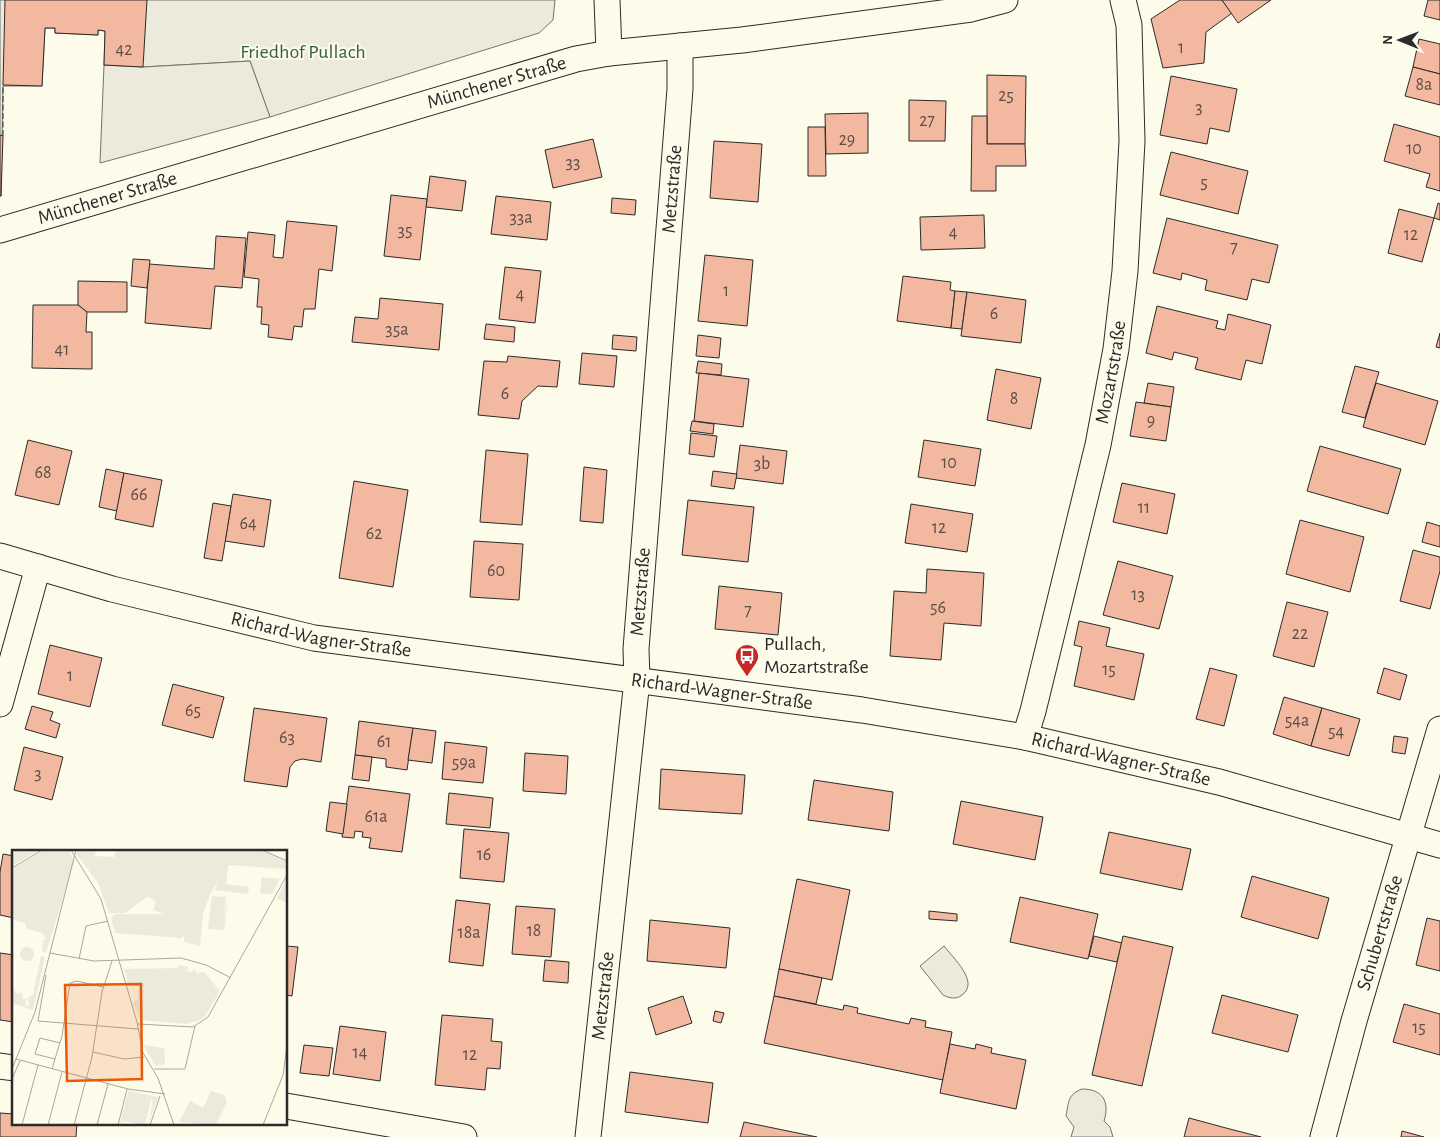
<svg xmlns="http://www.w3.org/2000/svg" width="1440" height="1137" font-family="'Alegreya Sans',sans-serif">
<rect width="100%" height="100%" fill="#fdfbea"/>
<g fill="#ecebdb" stroke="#74746e">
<polygon points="0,0 555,0 553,20 539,33 270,117 250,61 143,67 104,65 105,31 98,30 98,35 55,33 55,28 45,28 42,86 3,86 1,196 0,196"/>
<path d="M944,946C953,958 980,982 962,995C956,1000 949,998 943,995L920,966Z"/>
<path d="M1082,1089C1103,1089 1110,1102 1104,1121L1110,1127L1113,1137H1071L1074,1127L1066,1116C1069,1102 1067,1095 1082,1089Z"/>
</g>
<polygon fill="#eceadb" stroke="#74746e" points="250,61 270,117 100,163 104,65 143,67"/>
<g fill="#f2b8a0" stroke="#2b2b2b">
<polygon points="5,0 147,0 143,67 104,65 105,31 98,30 98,35 55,33 55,28 45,28 42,86 3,85"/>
<polygon points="1180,0 1222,0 1232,13 1206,32 1204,63 1163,68 1151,19"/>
<polygon points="1222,0 1271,0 1238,23"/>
<polygon points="1428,0 1440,0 1440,20 1424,16"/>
<polygon points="1419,39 1440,44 1440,74 1413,67"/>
<polygon points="1413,67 1440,74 1440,105 1405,96"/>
<polygon points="987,75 1026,76 1025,144 987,144"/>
<polygon points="1171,76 1237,89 1229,132 1210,128 1207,144 1160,135"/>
<polygon points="909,100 946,101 945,141 909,141"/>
<polygon points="868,113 868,153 826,154 825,114"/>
<polygon points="972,116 987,116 987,144 1025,144 1026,166 996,166 996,191 971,191"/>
<polygon points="1394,124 1440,137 1440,191 1426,187 1430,174 1384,161"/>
<polygon points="808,127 825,127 826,176 808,176"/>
<polygon points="0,135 3,136 1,196 0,196"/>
<polygon points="593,139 602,177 553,188 545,150"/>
<polygon points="714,141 762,144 758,202 710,198"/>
<polygon points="1171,152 1248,171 1238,214 1160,195"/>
<polygon points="430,176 466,181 462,211 426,207"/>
<polygon points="391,195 427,199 420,260 384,256"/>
<polygon points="496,196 551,202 547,240 491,234"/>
<polygon points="612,198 636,200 635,215 611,213"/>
<polygon points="1438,203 1440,204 1440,220 1434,218"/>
<polygon points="1399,209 1434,218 1422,262 1388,253"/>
<polygon points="984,215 985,248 921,250 920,217"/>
<polygon points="1167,218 1278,245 1269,283 1252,279 1247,300 1205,290 1207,280 1182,273 1181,280 1153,273"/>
<polygon points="287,221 337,226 332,271 319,269 315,309 304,309 302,327 294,326 292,340 268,337 269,325 261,324 262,307 257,307 259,279 244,277 248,232 275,235 273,257 283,258"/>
<polygon points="216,236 246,238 242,288 215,286 211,329 145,323 149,264 214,269"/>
<polygon points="705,255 753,260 747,326 698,321"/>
<polygon points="133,259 150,260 147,288 131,286"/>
<polygon points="505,267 541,271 535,323 499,319"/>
<polygon points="903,276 951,282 950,290 955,291 951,328 897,321"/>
<polygon points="78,281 127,282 127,312 87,312 78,305"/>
<polygon points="955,291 967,292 962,329 951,328"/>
<polygon points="967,292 1026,300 1021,343 961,336"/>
<polygon points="380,298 443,304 439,350 352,342 355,317 378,319"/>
<polygon points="33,305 78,305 87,312 86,332 92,332 92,369 32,368"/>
<polygon points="1157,306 1218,321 1216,328 1225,330 1228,314 1271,325 1262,364 1246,360 1241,380 1195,369 1198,358 1174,352 1172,360 1146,353"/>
<polygon points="486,324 515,327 514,342 484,339"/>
<polygon points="1440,333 1440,348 1436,347"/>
<polygon points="613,335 637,337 636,351 612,349"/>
<polygon points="698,335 721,338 719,358 696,356"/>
<polygon points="582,353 617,356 614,387 579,384"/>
<polygon points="508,356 560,361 557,387 538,386 522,401 519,419 478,415 484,361 507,362"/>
<polygon points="698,361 722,364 721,375 696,373"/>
<polygon points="1355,366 1379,372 1365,418 1342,412"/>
<polygon points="996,369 1041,378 1031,429 987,420"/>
<polygon points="699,373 749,379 743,427 694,421"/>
<polygon points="1148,383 1174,387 1171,407 1144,403"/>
<polygon points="1376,383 1438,401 1425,445 1363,427"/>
<polygon points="1136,402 1171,407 1166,441 1130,436"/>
<polygon points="692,421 714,424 713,434 690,431"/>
<polygon points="691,433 717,436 714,457 689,454"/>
<polygon points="28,440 72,451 59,505 15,495"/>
<polygon points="924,440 981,449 975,486 918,477"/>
<polygon points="740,445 787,451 783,484 736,478"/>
<polygon points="1320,446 1401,469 1388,514 1307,491"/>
<polygon points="486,450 528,454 522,525 480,522"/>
<polygon points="584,467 607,470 603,523 580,521"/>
<polygon points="106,469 124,473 117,511 99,507"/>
<polygon points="713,471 737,474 734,489 711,486"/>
<polygon points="124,473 162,480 153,527 115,519"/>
<polygon points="354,481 408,490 393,587 339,578"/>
<polygon points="1122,483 1175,494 1167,534 1113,522"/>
<polygon points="233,494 271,500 264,547 225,541"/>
<polygon points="688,500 754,507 748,562 682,555"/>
<polygon points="213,503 231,506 222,561 204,558"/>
<polygon points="911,504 973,514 967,552 905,543"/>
<polygon points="1300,520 1364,537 1350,592 1286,574"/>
<polygon points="1427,522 1440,526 1440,547 1422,542"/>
<polygon points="474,541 523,544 519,600 470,597"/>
<polygon points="1413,550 1440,557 1440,571 1430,609 1400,601"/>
<polygon points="1118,561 1173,576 1159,629 1103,615"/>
<polygon points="927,569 984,573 981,626 944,623 941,660 890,656 894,591 926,593"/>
<polygon points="719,586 782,593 778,635 715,629"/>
<polygon points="1287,602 1328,612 1314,667 1273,656"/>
<polygon points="1079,621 1110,628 1106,646 1144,654 1134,700 1074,686 1082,647 1074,645"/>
<polygon points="50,645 102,658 90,707 38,694"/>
<polygon points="1210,668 1237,675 1224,726 1196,719"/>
<polygon points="1384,668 1407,675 1400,700 1377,693"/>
<polygon points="173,684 224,697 213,738 162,725"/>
<polygon points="1284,697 1322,708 1311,746 1273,734"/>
<polygon points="32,706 53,712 50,720 60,724 56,738 25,729"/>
<polygon points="254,708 327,718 321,762 302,759 295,761 290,767 287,787 244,781"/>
<polygon points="1322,708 1360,719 1349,756 1311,746"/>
<polygon points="359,721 413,728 407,770 386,767 386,759 355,755"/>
<polygon points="413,728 436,731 432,763 408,760"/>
<polygon points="1394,736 1408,738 1405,754 1392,752"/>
<polygon points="445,742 487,747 483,783 442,779"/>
<polygon points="24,747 63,757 52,800 14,790"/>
<polygon points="525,753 568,756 566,794 523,791"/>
<polygon points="355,755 372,757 369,781 352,779"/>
<polygon points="661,769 745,775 742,814 659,809"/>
<polygon points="814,780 893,792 889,831 808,820"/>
<polygon points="349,786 410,794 402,852 369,848 371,838 362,837 363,832 355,831 354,838 342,837"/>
<polygon points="449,793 493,798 490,828 446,824"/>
<polygon points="961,801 1043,817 1035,860 953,844"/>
<polygon points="330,802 347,804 343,834 326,831"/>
<polygon points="464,829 509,833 504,882 460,878"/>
<polygon points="1109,832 1191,849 1182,890 1100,873"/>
<polygon points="3,854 14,856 14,918 0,915 0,872"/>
<polygon points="1252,876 1329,898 1318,939 1241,917"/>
<polygon points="797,879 850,890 832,980 779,969"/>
<polygon points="1020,897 1098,914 1088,959 1010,942"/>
<polygon points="456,900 490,904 483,966 449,962"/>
<polygon points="516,906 555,909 551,957 512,954"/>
<polygon points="929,911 957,914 957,921 929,919"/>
<polygon points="1427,918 1440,921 1440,971 1416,965"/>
<polygon points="650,920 730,928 726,968 647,961"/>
<polygon points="1094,936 1122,943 1117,962 1089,956"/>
<polygon points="1123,936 1173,947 1142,1086 1092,1075"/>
<polygon points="286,946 298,947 292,996 286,995"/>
<polygon points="0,953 14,955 14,1022 0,1020"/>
<polygon points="545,960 569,962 568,983 543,981"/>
<polygon points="779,969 822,978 816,1004 774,996"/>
<polygon points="1222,995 1298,1015 1288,1052 1212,1033"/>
<polygon points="683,996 692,1023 656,1035 648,1008"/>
<polygon points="774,996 843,1010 844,1005 858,1008 857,1013 909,1024 911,1018 926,1021 925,1027 952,1032 943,1080 764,1043"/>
<polygon points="1404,1004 1440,1014 1440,1055 1393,1042"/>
<polygon points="715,1011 724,1013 721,1023 713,1021"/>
<polygon points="442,1015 493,1019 491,1041 502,1042 500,1069 487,1068 485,1090 435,1085"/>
<polygon points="340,1026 386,1032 380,1081 333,1074"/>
<polygon points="950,1044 975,1049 976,1044 992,1048 991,1053 1026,1060 1016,1109 940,1093"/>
<polygon points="304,1045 333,1048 329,1076 300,1073"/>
<polygon points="630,1072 713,1083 708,1123 625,1112"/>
<polygon points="0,1113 14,1114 14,1123 77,1123 76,1137 0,1137"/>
<polygon points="1189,1118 1226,1128 1261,1137 1184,1137"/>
<polygon points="744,1122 817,1137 740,1137"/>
<polygon points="1402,1131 1424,1137 1401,1137"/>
</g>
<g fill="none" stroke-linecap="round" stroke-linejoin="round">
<g stroke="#2b2b2b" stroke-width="27">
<g id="street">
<polyline points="607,0 609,53"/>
<path id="s1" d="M0,230L576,59L609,53L742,40L971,9L1005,0"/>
<path id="s2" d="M0,556L112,589L314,638L862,710L1025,737L1219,782L1440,845"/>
<polyline points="0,704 38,567"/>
<path id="s3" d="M1025,737L1033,711L1098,445L1116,349L1125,271L1132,141L1129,25L1123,0"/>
<polyline points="0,1066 14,1068"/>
<polyline points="286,1106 464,1137"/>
<path id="s4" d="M588,1137L637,680L636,649L680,89V46"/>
<path id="s5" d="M1323,1137L1354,1021L1440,729"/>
</g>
</g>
<use href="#street" stroke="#fdfbea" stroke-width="25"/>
<polyline stroke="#2b2b2b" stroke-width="1" stroke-dasharray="6 2.5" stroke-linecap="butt" points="3,136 3,85"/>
</g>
<defs>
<g id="bus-pin" transform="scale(1.25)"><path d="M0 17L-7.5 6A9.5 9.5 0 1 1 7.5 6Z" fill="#c62828" stroke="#fdfbea"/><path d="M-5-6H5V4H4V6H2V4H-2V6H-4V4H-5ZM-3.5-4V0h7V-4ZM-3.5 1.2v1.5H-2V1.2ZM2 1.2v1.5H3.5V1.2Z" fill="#fff"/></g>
</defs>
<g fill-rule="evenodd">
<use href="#bus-pin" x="747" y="656"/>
</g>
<g text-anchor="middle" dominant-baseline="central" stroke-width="4" stroke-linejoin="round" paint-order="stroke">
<g font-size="18" fill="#5d4e48">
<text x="1181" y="48">1</text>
<text x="124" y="50">42</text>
<text x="1424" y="85">8a</text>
<text x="1006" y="96">25</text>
<text x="1199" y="108">3</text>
<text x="927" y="121">27</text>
<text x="847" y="140">29</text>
<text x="1414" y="149">10</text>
<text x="573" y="163">33</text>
<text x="1204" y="183">5</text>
<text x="521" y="218">33a</text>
<text x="405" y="231">35</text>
<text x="953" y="233">4</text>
<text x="1411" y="235">12</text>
<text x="1234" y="248">7</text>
<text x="726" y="291">1</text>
<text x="520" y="295">4</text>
<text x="994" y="314">6</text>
<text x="397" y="330">35a</text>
<text x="62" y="350">41</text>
<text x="505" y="394">6</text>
<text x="1014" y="399">8</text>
<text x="1151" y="421">9</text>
<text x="949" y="463">10</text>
<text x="762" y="464">3b</text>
<text x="43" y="473">68</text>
<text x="139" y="495">66</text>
<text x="1144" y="508">11</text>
<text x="248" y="524">64</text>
<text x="939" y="528">12</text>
<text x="374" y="534">62</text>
<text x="496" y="571">60</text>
<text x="1138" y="595">13</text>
<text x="938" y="608">56</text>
<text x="748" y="611">7</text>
<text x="1300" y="634">22</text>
<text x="1109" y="670">15</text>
<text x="70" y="676">1</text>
<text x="193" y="711">65</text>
<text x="1297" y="721">54a</text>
<text x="1336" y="732">54</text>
<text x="287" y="738">63</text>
<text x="384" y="742">61</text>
<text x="464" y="763">59a</text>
<text x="38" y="774">3</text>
<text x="376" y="817">61a</text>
<text x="484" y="855">16</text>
<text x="534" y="931">18</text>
<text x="469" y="933">18a</text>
<text x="1419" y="1028">15</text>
<text x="360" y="1053">14</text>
<text x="470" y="1055">12</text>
</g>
<g font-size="20" fill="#34623c" stroke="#fdfbea">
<text x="303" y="52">Friedhof Pullach</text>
</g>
<g font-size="20" fill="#2b2b2b" stroke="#fdfbea">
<text stroke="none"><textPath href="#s1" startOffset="518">Münchener Straße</textPath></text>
<text stroke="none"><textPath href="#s4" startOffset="952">Metzstraße</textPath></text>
<text stroke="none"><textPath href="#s1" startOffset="112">Münchener Straße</textPath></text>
<text stroke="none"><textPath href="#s3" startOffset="375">Mozartstraße</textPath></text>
<text stroke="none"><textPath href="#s4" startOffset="548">Metzstraße</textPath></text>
<text stroke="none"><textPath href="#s2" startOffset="331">Richard-Wagner-Straße</textPath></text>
<text stroke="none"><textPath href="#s2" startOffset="736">Richard-Wagner-Straße</textPath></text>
<text stroke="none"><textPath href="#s2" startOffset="1141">Richard-Wagner-Straße</textPath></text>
<text stroke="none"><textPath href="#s5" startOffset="212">Schubertstraße</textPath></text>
<text stroke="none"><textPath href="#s4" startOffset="142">Metzstraße</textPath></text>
</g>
<g font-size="20" fill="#2b2b2b" stroke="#fdfbea" text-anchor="start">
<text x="764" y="644">Pullach,<tspan x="764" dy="23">Mozartstraße</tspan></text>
</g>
</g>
<g transform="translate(12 850)">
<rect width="275" height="275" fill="#fdfbea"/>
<path d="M0,0H27L0,16ZM32,0H57L62,12L34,103L30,101L31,90H34L31,83L15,79L13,73L0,70V19ZM65,0H84L83,6L102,7L104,0H248L275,12V19L217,15L210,27L216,17L214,34L237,37L236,44L203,40L207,31L199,42L191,64L188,96L172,92V84L170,88L103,83L99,68L103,64H153L141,60L144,52L136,46L113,63H97L86,33L65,5ZM250,27L268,29L260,44L248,43ZM275,28V51L274,52L265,48ZM200,46L214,47L211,73L216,47L212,80L196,79ZM8 104a7 7 0 1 1 14 0a7 7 0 1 1-14 0ZM29,106L33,107L21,160L0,153V139L6,144L10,141L11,149H15L13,155L17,156L16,147L21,145ZM166,115L176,117L175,121L180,122L182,119L184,123L192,122L208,141L193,166L186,171L174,174L128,170L121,152L125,150L127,137L116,134L112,119L165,118ZM131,195L152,198L153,214L144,216ZM116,241L146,247L136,275L141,250L125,246L139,250L133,275L112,271L108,274ZM199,241L212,245L215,252L204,275L167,272L178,251L191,258Z" fill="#ecebdb"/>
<path fill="none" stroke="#a9a89e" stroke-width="1" d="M59,0L89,49L125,172L131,203L146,228L162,275M250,0L275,11M0,18L30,0M38,103L82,111L169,108L194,115L219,128M67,109L74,76L96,71M34,125L26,171L126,179M126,174L181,177L196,167L275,25M81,202L112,209L132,207M4,209L116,239L153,244M43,209L23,204L28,188L48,193M0,219L23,162L64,0M40,219L50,186L58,133L65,131L91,137M142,219H173L183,176M0,229L8,211M10,275L26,215M36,275L50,222M62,275L80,207L90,142L100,111M85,275L96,234M106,275L115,239M138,275L148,246M251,275L271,225L275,196"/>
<path fill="#e8590c" fill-opacity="0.15" stroke="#e8590c" stroke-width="2.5" d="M129,134L130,229L55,231L53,135Z"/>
<rect width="275" height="275" fill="none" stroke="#2b2b2b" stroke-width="2.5"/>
</g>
<g transform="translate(1400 40) rotate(271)" stroke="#fdfbea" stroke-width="4" paint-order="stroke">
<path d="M0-4L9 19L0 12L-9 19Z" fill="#2b2b2b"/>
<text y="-8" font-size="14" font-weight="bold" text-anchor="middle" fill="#2b2b2b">N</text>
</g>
</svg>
